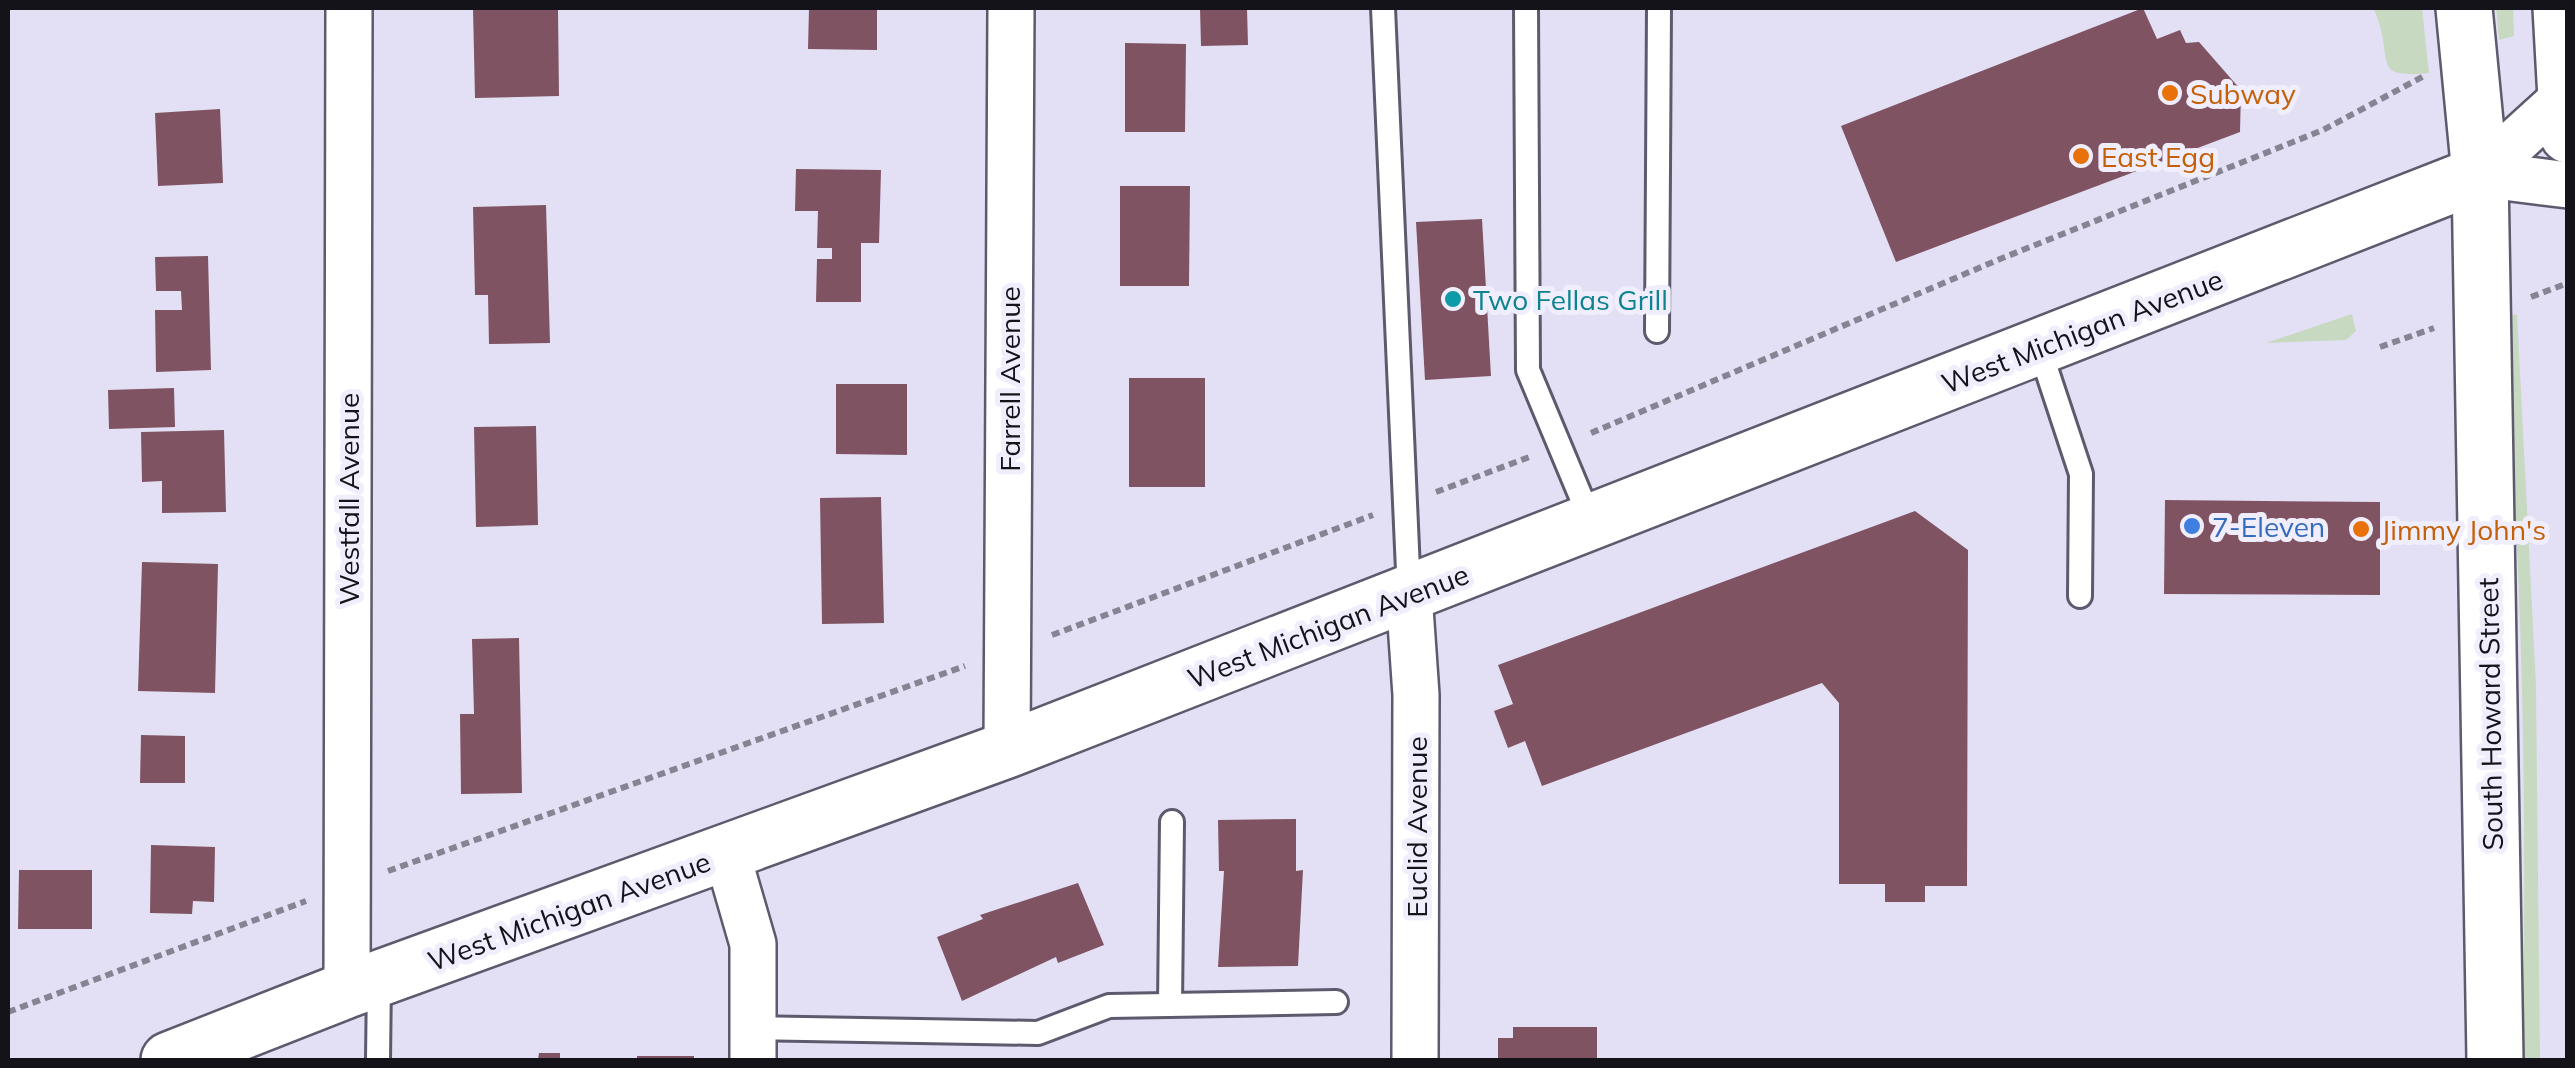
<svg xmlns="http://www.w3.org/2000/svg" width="2575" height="1068" font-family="Mulish,sans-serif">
<rect width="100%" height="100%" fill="#e3e0f6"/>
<g fill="#c8d9c1">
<path d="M2373,8H2422L2429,73C2366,80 2397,56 2373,8Z"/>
<polygon points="2496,8 2513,8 2514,36 2499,40"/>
<polygon points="2352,314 2356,331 2346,340 2266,343"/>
<path d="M2517,314L2536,685L2540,1060H2523C2526,813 2525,564 2500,318Z"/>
</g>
<g fill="#7f5361">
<polygon points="473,8 558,8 559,96 475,98"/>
<polygon points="809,8 877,8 877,50 808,49"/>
<polygon points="1200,8 1247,8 1248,45 1201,46"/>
<polygon points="2143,8 2157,39 2180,30 2186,43 2199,42 2241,90 2240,132 1896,262 1841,126"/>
<polygon points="1125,43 1186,44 1185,132 1125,132"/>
<polygon points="220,109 223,183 158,186 155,113"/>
<polygon points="796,169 881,170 879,243 861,243 861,302 816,302 817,259 832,259 832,248 817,248 818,211 795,211"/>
<polygon points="1120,186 1190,186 1189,286 1120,286"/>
<polygon points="546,205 550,343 489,344 488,295 475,295 473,207"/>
<polygon points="1482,219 1491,376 1425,380 1416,222"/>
<polygon points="208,256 211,370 156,372 155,310 182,310 181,291 156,291 155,257"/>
<rect x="1129" y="378" width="76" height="109"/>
<polygon points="836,384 907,384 907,455 836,454"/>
<polygon points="174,388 175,427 109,429 108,390"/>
<polygon points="536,426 538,525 476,527 474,427"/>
<polygon points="224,430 226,512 162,513 162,481 142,482 141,432"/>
<polygon points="881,497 884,623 822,624 820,498"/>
<polygon points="2165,500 2380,502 2380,595 2164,594"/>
<polygon points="1915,511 1968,550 1967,886 1925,886 1925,902 1885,902 1885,884 1839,884 1839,703 1822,683 1542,786 1525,741 1508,748 1494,711 1513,704 1498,665"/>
<polygon points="142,562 218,564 215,693 138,691"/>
<polygon points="519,638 522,793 461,794 460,714 474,714 472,639"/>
<polygon points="141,735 185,736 185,783 140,783"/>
<polygon points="1296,819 1296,871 1303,870 1298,966 1218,967 1224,871 1219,871 1218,820"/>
<polygon points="151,845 215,847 214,902 193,901 192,914 150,913"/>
<polygon points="19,870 92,870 92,929 18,929"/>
<polygon points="1078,883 1104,945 1058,963 1056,957 962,1001 937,937 983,919 980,915"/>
<polygon points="1513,1027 1597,1027 1597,1060 1498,1060 1498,1038 1513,1038"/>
<polygon points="539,1053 560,1053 560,1060 538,1060"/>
<rect x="637" y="1056" width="57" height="4"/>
</g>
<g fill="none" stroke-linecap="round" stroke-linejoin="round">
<g stroke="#5d5a6d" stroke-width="28">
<g id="lane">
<polyline points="1383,8 1409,593"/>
<polyline points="1526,8 1528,370 1591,521"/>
<polyline points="1657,331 1659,8"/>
<polyline points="2039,347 2081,474 2080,596"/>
<polyline points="1170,1005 1172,822"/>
<polyline points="753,1028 1038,1033 1109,1006 1336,1002"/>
<polyline points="378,1060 379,979"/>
</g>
</g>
<g stroke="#5d5a6d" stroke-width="50">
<g id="street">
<polyline points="2480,174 2568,94"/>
<polyline points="2480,174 2568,185"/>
<polyline points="1409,594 1416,695 1415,1060"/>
<polyline points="1007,750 1011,8"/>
<polyline points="727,854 753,944 753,1060"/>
<polyline points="347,990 349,8"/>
</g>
</g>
<g stroke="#5d5a6d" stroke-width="60">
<g id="secondary">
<polyline points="2464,8 2480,174 2495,1060"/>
<polyline points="2561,8 2568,135"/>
<polyline points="169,1060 347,990 1007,750 2480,174"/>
</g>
</g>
<g stroke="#868493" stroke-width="6" stroke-dasharray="8 5" stroke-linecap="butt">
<polyline points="2531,297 2568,283"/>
<polyline points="2380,347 2434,328"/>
<polyline points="1591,433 2000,259 2323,130 2424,76"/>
<polyline points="1436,492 1532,456"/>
<polyline points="1052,635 1373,515"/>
<polyline points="388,871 965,666"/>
<polyline points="8,1012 306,901"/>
</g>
<use href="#lane" stroke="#fff" stroke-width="22"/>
<use href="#street" stroke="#fff" stroke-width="45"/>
<use href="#secondary" stroke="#fff" stroke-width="55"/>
</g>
<g fill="#e8710a" stroke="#f0eefc" stroke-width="4">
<circle cx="2170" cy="93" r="10"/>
<circle cx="2081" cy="156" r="10"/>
<circle cx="2361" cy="529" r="10"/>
</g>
<circle fill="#0f9aa8" stroke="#f0eefc" stroke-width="4" cx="1453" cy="299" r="10"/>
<circle fill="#3f7fe0" stroke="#f0eefc" stroke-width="4" cx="2192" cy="526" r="10"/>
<g text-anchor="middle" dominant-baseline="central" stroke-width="10" stroke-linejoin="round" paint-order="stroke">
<g font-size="28" fill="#c56008" stroke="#f0eefc" text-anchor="start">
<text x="2190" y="93">Subway</text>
<text x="2101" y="156">East Egg</text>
<text x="2381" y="529">Jimmy John's</text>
</g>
<g font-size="28" fill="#0d838f" stroke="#f0eefc" text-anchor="start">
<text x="1473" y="299">Two Fellas Grill</text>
</g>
<g font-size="28" fill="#14131a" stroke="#f0eefc">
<text transform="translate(2082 331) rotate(-21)">West Michigan Avenue</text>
<text transform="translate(1009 379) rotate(-90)">Farrell Avenue</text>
<text transform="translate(348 499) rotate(-90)">Westfall Avenue</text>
<text transform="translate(1328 626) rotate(-21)">West Michigan Avenue</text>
<text transform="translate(2490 714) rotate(-91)">South Howard Street</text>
<text transform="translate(1416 827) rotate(-90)">Euclid Avenue</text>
<text transform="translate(569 911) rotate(-20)">West Michigan Avenue</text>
</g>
<g font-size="28" fill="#366cbe" stroke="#f0eefc" text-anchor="start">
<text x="2212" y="526">7-Eleven</text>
</g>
</g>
<rect width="2575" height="1068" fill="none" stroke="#14131a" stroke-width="20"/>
</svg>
